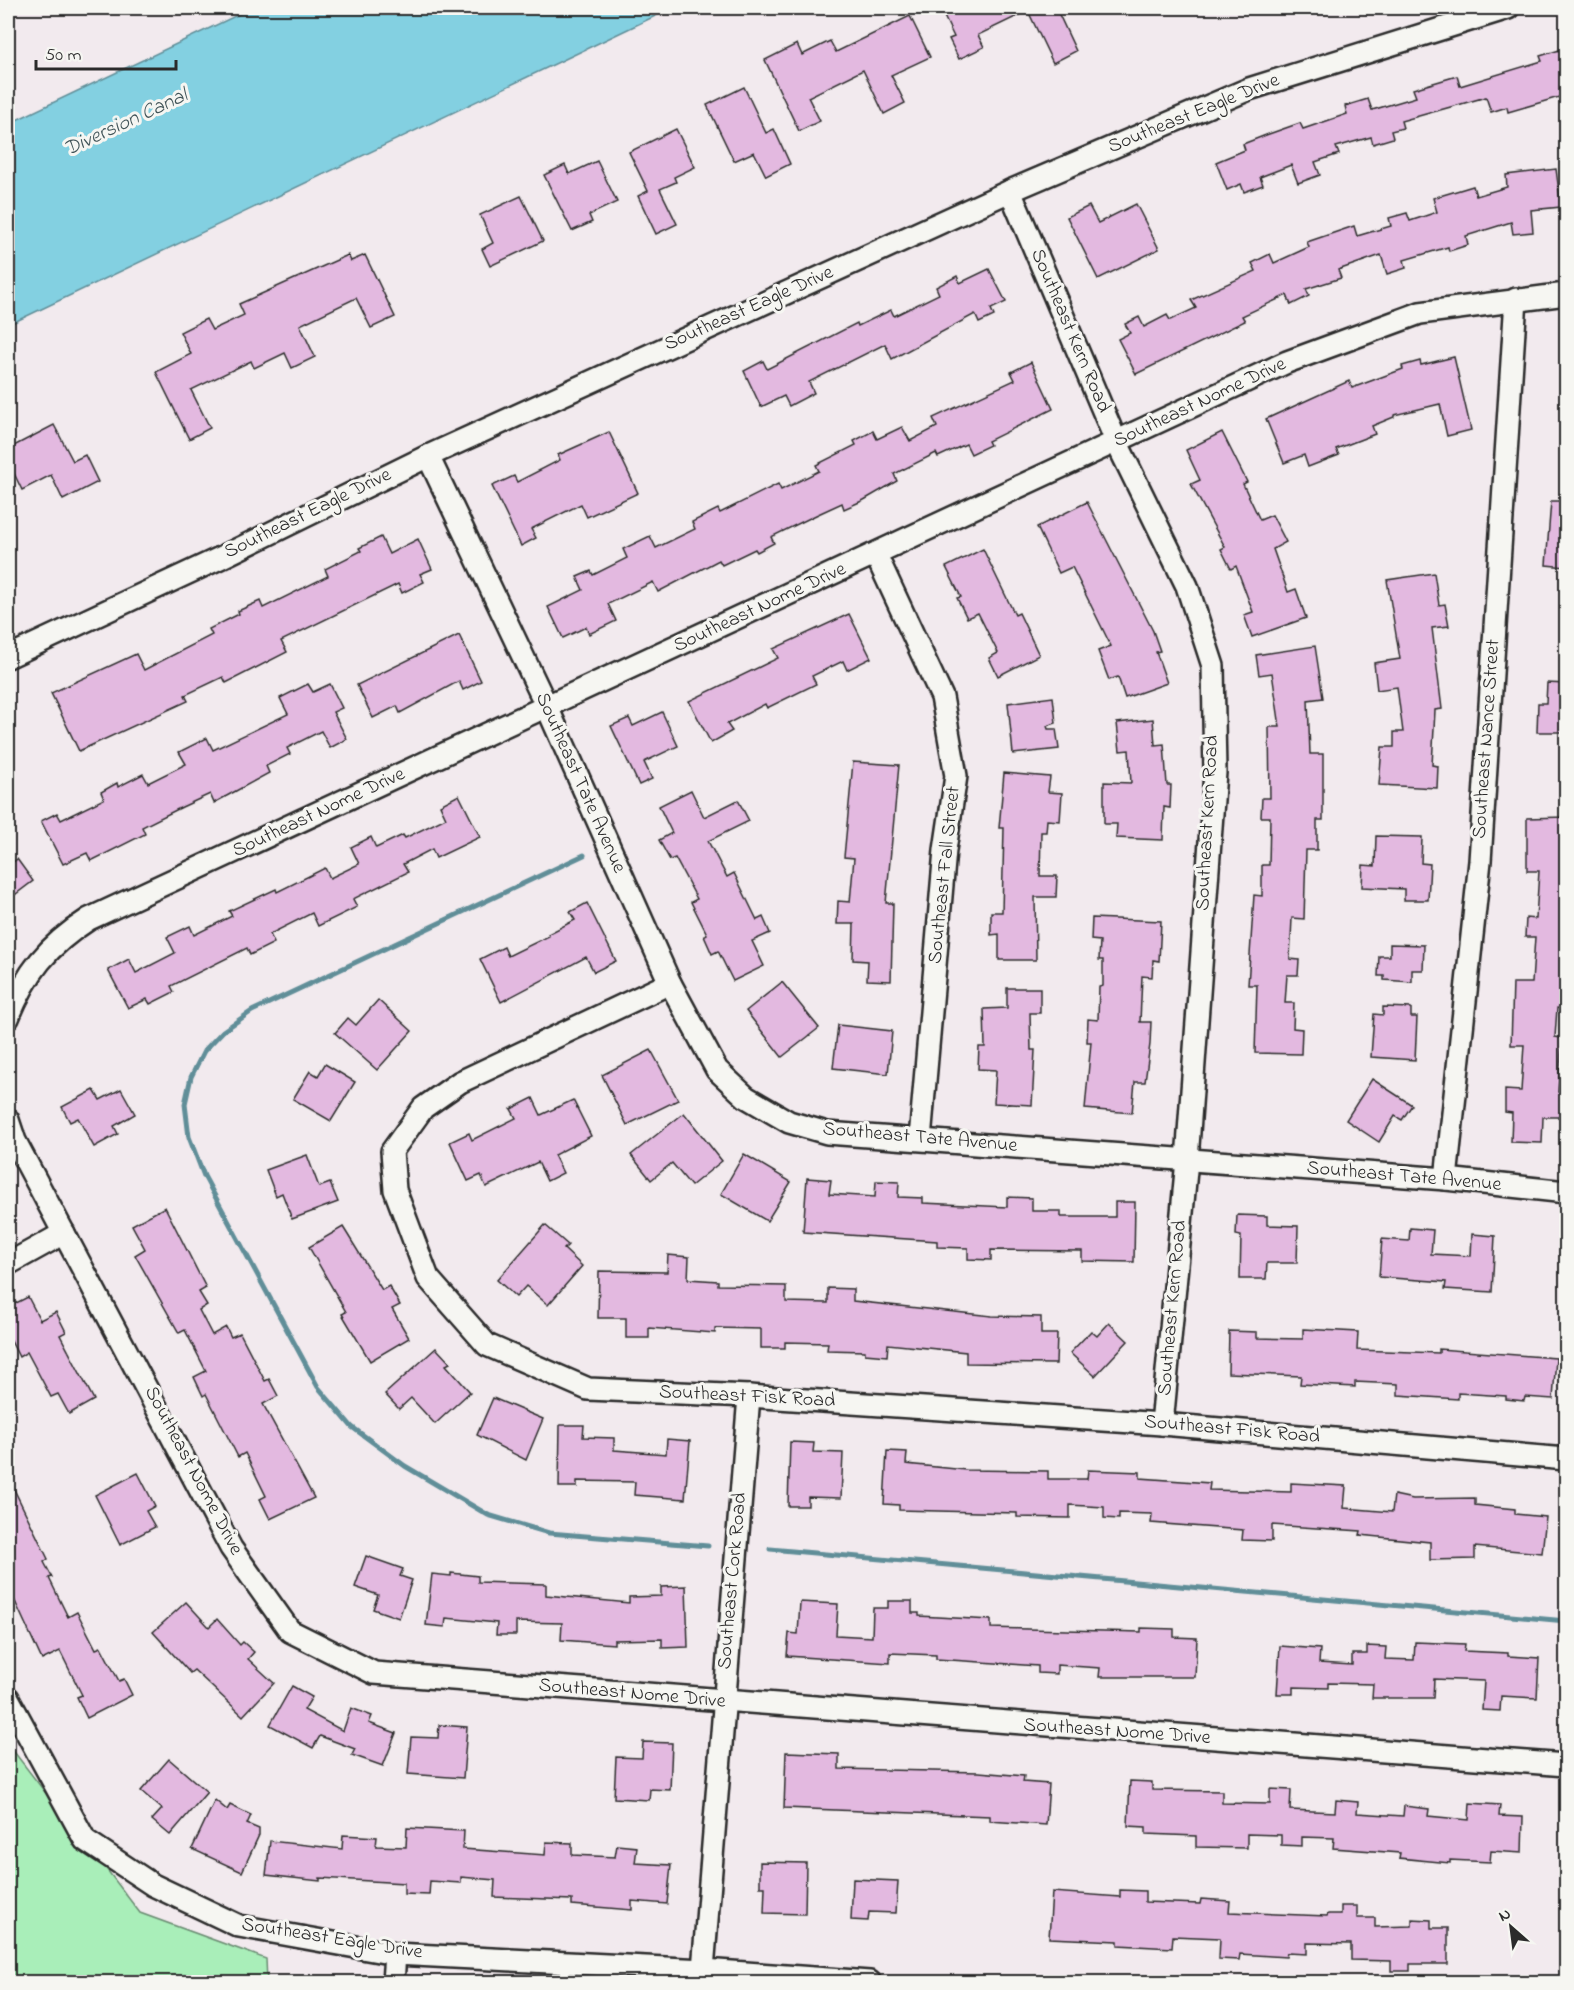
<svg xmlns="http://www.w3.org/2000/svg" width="1574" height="1990" font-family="'Indie Flower',sans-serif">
<rect width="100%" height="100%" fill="#f2eaee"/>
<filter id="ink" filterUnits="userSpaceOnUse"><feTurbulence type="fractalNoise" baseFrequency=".0167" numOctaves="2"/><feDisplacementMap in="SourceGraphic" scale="12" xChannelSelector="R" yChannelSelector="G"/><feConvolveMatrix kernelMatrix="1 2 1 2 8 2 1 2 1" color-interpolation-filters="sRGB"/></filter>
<g filter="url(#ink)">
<polygon fill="#a9eeb9" stroke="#6a8c72" stroke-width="1.5" points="8,1744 48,1796 77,1845 101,1862 140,1913 266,1959 267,1982 8,1982"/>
<polygon fill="#83d0e1" stroke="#608e98" stroke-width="1.5" points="252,8 672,8 8,325 8,124"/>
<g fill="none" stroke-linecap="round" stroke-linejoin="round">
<g stroke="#608e98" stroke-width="5">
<polyline points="584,855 252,1011 223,1031 204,1051 191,1077 185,1104 189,1137 204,1176 318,1387 352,1427 405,1466 488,1515 549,1533 708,1546"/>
<polyline points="770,1549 1566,1621"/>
</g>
</g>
<g fill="#e3b9e0" stroke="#2b2b2b" stroke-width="1.5">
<polygon points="940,8 1056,8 1076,51 1053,63 1028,11 978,35 984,47 959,59 949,39 954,37"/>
<polygon points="910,16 930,57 891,75 905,103 884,114 863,70 808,97 820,121 799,131 765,60 797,44 802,55 830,41 836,52"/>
<polygon points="1566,48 1566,95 1508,112 1507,107 1491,112 1486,97 1401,121 1403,128 1391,131 1393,138 1373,144 1371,137 1336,147 1339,154 1315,162 1320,175 1298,183 1291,165 1260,177 1263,185 1244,192 1241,184 1227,190 1216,162 1245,150 1243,144 1266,135 1300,123 1303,129 1347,114 1345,106 1368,99 1372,110 1416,97 1413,89 1457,76 1460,86 1542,61 1540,56"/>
<polygon points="744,87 766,133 774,129 790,164 766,176 754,152 734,161 707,105"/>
<polygon points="676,129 695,167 674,177 676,182 660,189 677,224 656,234 638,196 648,191 629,152"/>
<polygon points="597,161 617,202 589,215 592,222 572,231 544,175 565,165 569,174"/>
<polygon points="1556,169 1561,207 1531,210 1533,232 1513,234 1511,222 1466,236 1468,245 1449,251 1448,247 1404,260 1406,268 1387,274 1381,255 1338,270 1341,278 1306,289 1309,296 1291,305 1287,295 1242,316 1245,321 1136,374 1118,339 1130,333 1125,324 1139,317 1144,327 1167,315 1170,320 1196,308 1191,300 1256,271 1252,263 1270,254 1274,263 1309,247 1307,242 1354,226 1357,236 1391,226 1389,218 1407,213 1410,221 1437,212 1433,198 1473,186 1476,196 1507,187 1506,175"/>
<polygon points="521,196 543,241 490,266 482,249 493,243 480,215"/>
<polygon points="1136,204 1159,249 1098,279 1067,217 1089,206 1098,223"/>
<polygon points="348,255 351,261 365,255 395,317 371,328 356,298 300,325 315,357 292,368 285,353 254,368 251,361 191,390 210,428 189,439 156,372 191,354 180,332 206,319 212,330 244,315 239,304"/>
<polygon points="989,269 1006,302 991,309 994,316 979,323 975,314 892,359 885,344 809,382 814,393 789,406 784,396 761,407 744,371 763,361 767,369 857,323 858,326 891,310 894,316 939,294 936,287 957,276 960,283"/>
<polygon points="1454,357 1471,430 1447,436 1440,404 1394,415 1394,417 1372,426 1375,434 1336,449 1339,455 1308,467 1304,455 1284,463 1266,419 1349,381 1352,388 1403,369 1402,366 1420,361 1421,365"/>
<polygon points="1031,362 1053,409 988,441 990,445 971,454 966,444 938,457 936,453 894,474 897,481 864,500 844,509 842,503 816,515 771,537 774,543 757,552 755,549 722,565 719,560 658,592 653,582 608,604 616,621 589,634 586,627 563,638 548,607 583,590 577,577 591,571 593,575 627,558 623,549 650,536 656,548 695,529 692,522 718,509 720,513 778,484 781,490 819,471 816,465 856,445 854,441 873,431 877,439 902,427 910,441 937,427 933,418 1015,380 1011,372"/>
<polygon points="54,425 73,461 85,455 98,482 63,500 51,475 22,490 8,461 8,449"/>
<polygon points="609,432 638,493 587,517 581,504 531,529 536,538 521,546 492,486 514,476 517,482 560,460 558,455"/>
<polygon points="1222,432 1247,482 1243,484 1260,520 1272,515 1286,542 1273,549 1288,592 1296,589 1306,618 1252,637 1244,615 1253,612 1236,566 1231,569 1221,549 1225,547 1191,484 1200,480 1186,450"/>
<polygon points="1551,501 1566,501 1566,567 1546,565"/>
<polygon points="1087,502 1153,631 1160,651 1156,652 1167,683 1125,698 1118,677 1109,680 1098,651 1111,646 1072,567 1059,573 1037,527"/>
<polygon points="381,537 389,554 418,539 432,569 420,574 424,582 402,593 398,584 281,641 287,652 226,683 223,677 185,695 188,701 79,751 51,693 136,654 144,670 212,635 209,629 239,614 238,611 260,601 263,608 328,576 325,569 361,551 359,548"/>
<polygon points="983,549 1015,615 1019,613 1039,655 998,676 989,658 998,653 978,613 967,618 957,598 961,597 946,567"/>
<polygon points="1434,573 1439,605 1445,604 1449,626 1432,628 1442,709 1435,710 1432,765 1438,766 1437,788 1379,785 1382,747 1394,747 1394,732 1403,732 1397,687 1377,690 1374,663 1400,659 1387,580"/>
<polygon points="849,614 871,658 847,670 843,661 812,676 816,684 767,708 765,704 727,724 732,731 711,743 689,701 778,658 773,649"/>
<polygon points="459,635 481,681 463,690 459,681 400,713 397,706 373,718 357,685"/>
<polygon points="1315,646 1323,698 1308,700 1310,754 1323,754 1323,820 1317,820 1317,850 1306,850 1304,919 1292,918 1290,959 1299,960 1298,975 1287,975 1285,1003 1294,1003 1293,1028 1302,1029 1301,1054 1255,1053 1257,985 1248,985 1254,895 1262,896 1262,865 1269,865 1270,817 1261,817 1262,798 1270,798 1269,727 1280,727 1272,673 1259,675 1256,655"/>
<polygon points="1547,683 1566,684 1566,732 1537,732 1538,703 1546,703"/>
<polygon points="308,684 313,692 330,684 342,708 333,712 347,739 330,748 321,731 287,748 290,754 266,766 269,773 234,792 214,803 210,794 182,807 142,827 145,834 91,861 87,853 63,864 41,821 57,813 61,820 104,799 101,792 117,783 118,787 143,774 148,783 186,764 179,752 207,738 213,750 288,714 280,698"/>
<polygon points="1053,697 1056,723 1047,726 1048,729 1056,729 1059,749 1013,754 1008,703"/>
<polygon points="662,712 678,746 644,762 652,779 639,785 611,726 629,718 633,726"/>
<polygon points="1153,719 1155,745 1164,744 1167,785 1171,785 1170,808 1164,807 1163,840 1116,838 1117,824 1104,824 1104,782 1131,783 1129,750 1120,751 1117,723"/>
<polygon points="853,762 899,765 886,903 893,903 891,981 867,980 868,961 853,960 854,924 837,924 838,901 850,902 854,858 844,857"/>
<polygon points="1004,773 1050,777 1048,792 1062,793 1060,821 1047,820 1046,832 1041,832 1040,876 1057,876 1056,897 1035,897 1036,960 999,960 999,934 991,935 991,912 1002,912 1004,828 999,828"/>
<polygon points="691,790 704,817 738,800 749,821 708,841 727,877 734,873 757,920 763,917 770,933 752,941 764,966 733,981 718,951 712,954 704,936 707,934 691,902 697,899 675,858 670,860 659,840 672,833 659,806"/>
<polygon points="459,795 480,837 436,858 432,849 403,864 408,872 353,899 357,907 318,926 312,913 270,934 274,943 250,955 247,948 171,986 174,992 150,1004 147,999 128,1008 108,970 129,959 136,973 175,953 167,937 190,926 194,935 232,916 229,911 276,889 277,892 325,868 330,878 359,864 351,847 371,837 376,848 403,835 405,838 446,818 440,805"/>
<polygon points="1566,817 1564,894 1566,894 1566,964 1564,1009 1557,1008 1555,1037 1562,1038 1558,1092 1562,1092 1561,1117 1543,1117 1542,1143 1511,1142 1512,1113 1505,1112 1505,1090 1521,1091 1524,1045 1511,1045 1513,983 1532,983 1535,937 1525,937 1526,918 1536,919 1539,871 1527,871 1527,818"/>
<polygon points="1376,836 1422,837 1421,863 1430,864 1428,900 1404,900 1404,889 1362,887 1363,865 1375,866"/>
<polygon points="17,859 33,881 8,900 8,866"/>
<polygon points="587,903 616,961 594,972 586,957 501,1002 480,959 504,947 508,956 549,936 548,934 575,920 570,912"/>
<polygon points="1092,918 1161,921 1159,961 1153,960 1152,977 1142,976 1140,1022 1151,1022 1150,1044 1145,1082 1135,1082 1132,1113 1085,1109 1091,1042 1087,1042 1088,1019 1098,1020 1099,987 1103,986 1103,960 1099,960 1100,941 1091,940"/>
<polygon points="1390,944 1424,945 1423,970 1412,970 1412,982 1384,980 1384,976 1378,976 1379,956 1390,956"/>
<polygon points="782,982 819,1028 782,1057 746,1011"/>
<polygon points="1007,988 1040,988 1040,1013 1030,1013 1031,1050 1035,1050 1032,1105 994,1103 996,1070 978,1069 979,1047 985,1047 984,1009 1007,1008"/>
<polygon points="378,1000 412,1031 377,1070 335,1033 348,1018 356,1025"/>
<polygon points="1383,1007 1411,1008 1411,1017 1417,1017 1415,1060 1371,1057 1374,1014 1383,1015"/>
<polygon points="838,1025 892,1031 888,1074 833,1068"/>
<polygon points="651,1050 678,1100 627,1125 602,1075"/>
<polygon points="325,1064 355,1082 331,1121 293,1099 310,1071 318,1076"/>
<polygon points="1372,1079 1412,1105 1402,1120 1395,1116 1379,1142 1346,1120"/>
<polygon points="121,1089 135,1114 114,1126 118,1134 94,1147 78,1118 70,1122 62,1107 94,1090 100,1100"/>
<polygon points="533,1098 541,1115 573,1100 591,1136 554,1155 563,1173 547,1181 538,1162 486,1187 481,1175 468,1181 450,1142 469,1133 472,1140 516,1118 511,1109"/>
<polygon points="684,1113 722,1161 691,1186 672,1163 651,1180 631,1155"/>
<polygon points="744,1154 791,1182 767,1221 721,1194"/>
<polygon points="307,1155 319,1187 330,1183 338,1202 292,1219 282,1193 276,1196 266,1170"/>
<polygon points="807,1178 831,1180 829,1194 875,1197 876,1181 899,1182 898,1197 923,1198 923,1203 1007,1207 1007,1197 1032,1198 1032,1211 1061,1211 1061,1217 1115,1217 1115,1202 1135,1202 1134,1262 1082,1261 1082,1251 991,1250 991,1260 968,1259 968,1248 937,1247 937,1241 803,1232"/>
<polygon points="165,1207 206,1288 199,1292 207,1305 199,1310 212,1335 226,1327 231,1337 240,1333 265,1381 269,1379 278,1396 263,1404 314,1498 270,1519 260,1499 266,1496 245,1453 238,1457 206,1394 203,1396 194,1377 206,1371 185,1330 179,1333 135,1255 145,1249 132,1225"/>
<polygon points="1237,1215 1267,1216 1267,1225 1298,1226 1297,1263 1267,1263 1266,1279 1240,1279 1241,1236 1236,1235"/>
<polygon points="545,1225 568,1245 564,1249 582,1266 548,1305 526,1286 516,1297 497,1280"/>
<polygon points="343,1227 382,1290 389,1286 400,1305 392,1309 409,1338 370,1361 342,1314 346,1312 309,1247"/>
<polygon points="1410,1228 1433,1230 1431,1254 1471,1256 1472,1234 1495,1236 1492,1292 1445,1289 1446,1282 1379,1277 1382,1239 1409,1241"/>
<polygon points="668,1255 689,1257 688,1279 718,1281 718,1285 786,1286 786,1302 828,1303 828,1288 853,1289 853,1301 992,1316 1041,1317 1041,1334 1057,1334 1056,1364 966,1363 966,1352 888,1344 887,1356 865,1354 865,1351 827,1350 828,1343 785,1342 785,1348 761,1348 761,1329 715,1328 715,1333 649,1328 649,1338 626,1338 626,1318 598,1318 599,1271 667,1272"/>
<polygon points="28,1297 40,1320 56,1312 66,1332 60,1335 94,1400 69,1414 58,1394 51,1397 27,1352 19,1357 8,1335 8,1307"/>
<polygon points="1109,1323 1128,1341 1095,1376 1070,1353 1091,1331 1097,1336"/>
<polygon points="1303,1329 1358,1332 1357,1350 1439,1353 1439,1349 1556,1358 1553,1399 1525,1397 1524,1401 1506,1399 1506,1396 1458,1393 1458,1399 1398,1395 1398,1384 1355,1382 1355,1387 1300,1384 1301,1376 1228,1373 1229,1331 1257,1332 1257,1338 1303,1339"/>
<polygon points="436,1348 450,1363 446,1365 470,1392 435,1424 411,1398 399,1409 385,1394"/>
<polygon points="493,1398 543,1419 526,1460 477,1435"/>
<polygon points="560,1425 584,1425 583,1437 614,1438 614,1450 666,1454 667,1439 690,1441 685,1499 634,1495 635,1482 577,1481 577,1487 559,1487"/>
<polygon points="790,1442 814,1443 813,1452 843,1453 841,1498 808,1497 808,1506 788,1506"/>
<polygon points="887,1451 907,1452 906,1464 966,1470 1048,1471 1048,1479 1087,1479 1088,1470 1140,1472 1140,1478 1210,1483 1209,1490 1291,1492 1291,1483 1346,1486 1344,1508 1392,1512 1394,1495 1413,1499 1475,1498 1475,1505 1515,1509 1515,1514 1546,1517 1542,1553 1475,1547 1475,1559 1430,1560 1430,1542 1360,1535 1361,1531 1272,1525 1272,1541 1242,1540 1243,1530 1151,1523 1152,1514 1119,1513 1119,1519 1104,1518 1104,1507 1070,1505 1070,1518 1017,1517 1017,1513 899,1510 899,1505 884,1504"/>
<polygon points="138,1473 155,1506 146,1511 155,1527 120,1545 95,1495"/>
<polygon points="8,1477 48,1559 44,1562 52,1577 49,1578 68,1617 77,1612 96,1649 101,1647 119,1681 124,1679 132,1695 87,1718 77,1697 82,1695 60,1651 42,1660 13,1597 8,1600"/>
<polygon points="366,1556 403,1569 400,1576 412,1580 399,1618 373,1609 378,1595 355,1587"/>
<polygon points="451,1573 478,1576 478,1582 546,1584 546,1595 629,1603 629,1597 661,1596 661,1587 686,1586 688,1647 662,1648 662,1639 614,1640 614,1644 561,1640 562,1623 516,1622 516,1635 496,1635 497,1623 446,1618 445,1627 426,1625 432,1574 451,1576"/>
<polygon points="888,1601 912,1601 912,1613 919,1613 919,1616 991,1620 991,1628 1141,1632 1141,1628 1174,1629 1174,1637 1197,1638 1195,1677 1099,1677 1100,1668 1057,1665 1057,1674 1038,1673 1038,1666 936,1659 936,1655 890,1653 890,1663 787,1656 789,1633 798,1634 800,1602 838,1604 836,1635 872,1637 873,1608 888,1608"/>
<polygon points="186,1602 209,1627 217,1619 240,1645 243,1642 254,1652 248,1659 274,1683 243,1716 194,1670 190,1673 153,1632"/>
<polygon points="1415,1642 1465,1644 1464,1651 1508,1653 1508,1656 1539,1658 1537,1698 1501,1696 1500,1711 1482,1710 1484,1681 1434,1679 1433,1698 1372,1698 1373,1684 1328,1683 1328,1688 1293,1687 1293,1694 1277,1694 1280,1646 1320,1649 1319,1663 1352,1665 1352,1654 1367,1654 1367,1646 1386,1647 1385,1659 1414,1660"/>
<polygon points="292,1686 312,1697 304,1710 343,1731 351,1708 372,1716 369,1723 396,1733 383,1766 352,1755 355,1749 320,1736 313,1748 270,1725"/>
<polygon points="439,1725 467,1727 463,1778 408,1774 411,1737 438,1738"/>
<polygon points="643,1742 672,1743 670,1790 650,1789 649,1800 614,1798 616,1757 642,1758"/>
<polygon points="786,1752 839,1754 839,1769 979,1772 1024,1776 1023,1782 1049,1784 1046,1825 990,1821 990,1816 784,1808"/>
<polygon points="169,1759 207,1792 170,1835 152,1820 162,1809 141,1791"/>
<polygon points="1130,1781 1152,1782 1152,1790 1222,1791 1222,1803 1270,1804 1270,1789 1291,1790 1290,1810 1335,1812 1336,1800 1358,1802 1357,1813 1403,1816 1404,1806 1429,1809 1428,1816 1469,1820 1470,1803 1500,1805 1499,1816 1523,1817 1522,1853 1491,1851 1490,1862 1450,1860 1450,1863 1399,1858 1400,1853 1333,1848 1334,1838 1302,1837 1302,1846 1281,1845 1281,1835 1247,1834 1247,1848 1196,1847 1196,1836 1146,1834 1146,1827 1128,1826"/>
<polygon points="215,1800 227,1810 230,1805 251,1815 247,1824 259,1829 259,1835 242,1872 192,1849"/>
<polygon points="407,1828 464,1831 463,1849 545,1855 546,1842 572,1843 572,1855 615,1857 617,1845 637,1847 635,1863 671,1865 667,1904 632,1901 632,1910 572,1905 572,1900 494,1897 495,1880 461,1877 461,1883 430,1881 429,1895 404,1894 404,1883 320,1878 320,1881 266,1875 270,1841 342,1849 343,1835 377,1837 376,1846 406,1847"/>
<polygon points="760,1862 806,1863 805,1914 764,1913 765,1887 760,1887"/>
<polygon points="853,1879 898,1881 896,1913 869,1912 868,1921 851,1920"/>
<polygon points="1120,1890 1145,1891 1145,1902 1200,1904 1201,1899 1230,1901 1229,1912 1327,1916 1328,1914 1341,1914 1341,1906 1357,1906 1357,1918 1375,1918 1375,1927 1412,1926 1412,1919 1431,1920 1431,1928 1448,1928 1448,1964 1410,1964 1410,1971 1391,1971 1391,1961 1351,1960 1351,1944 1307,1943 1307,1954 1287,1953 1286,1957 1240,1954 1239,1960 1219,1959 1220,1938 1173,1936 1172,1948 1118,1945 1118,1941 1049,1938 1052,1892 1120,1897"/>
</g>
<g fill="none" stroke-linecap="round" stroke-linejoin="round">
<g stroke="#2b2b2b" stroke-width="26">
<g id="minor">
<polyline points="1010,191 1116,441 1187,586 1213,666 1215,772 1187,1160 1162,1424"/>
<polyline points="428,456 547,707 670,983 717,1070 746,1097 789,1122 827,1133 1446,1179 1566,1192"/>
<polyline points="876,555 942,697 956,776 945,850 920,1139"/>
<polyline points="8,657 220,558 428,456 1010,191 1249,89 1508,8"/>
<polyline points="670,983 460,1082 423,1108 392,1151 395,1190 428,1278 487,1345 588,1389 749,1396 1162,1424 1566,1459"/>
<path d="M8,1018C27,972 47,946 89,919L1287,362L1420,313L1566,294"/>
<polyline points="8,1120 15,1141 231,1548 290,1631 374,1673 1566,1765"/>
<polyline points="1446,1179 1480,861 1516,299"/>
<polyline points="8,1264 64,1233"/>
<polyline points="8,1698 85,1840 153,1885 239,1926 395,1954 704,1970 870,1982"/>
<polyline points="393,1982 395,1954"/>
<polyline points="702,1982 749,1396"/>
</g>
</g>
<use href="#minor" stroke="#f6f6f2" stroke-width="21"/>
</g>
</g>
<g text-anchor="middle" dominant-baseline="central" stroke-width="6" stroke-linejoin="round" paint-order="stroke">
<g font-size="20" fill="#2b2b2b" stroke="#f6f6f2">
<text transform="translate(1194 114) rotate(-22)">Southeast Eagle Drive</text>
<text transform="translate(749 309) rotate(-24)">Southeast Eagle Drive</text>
<text transform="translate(1070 331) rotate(67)">Southeast Kern Road</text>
<text transform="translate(1200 403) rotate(-25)">Southeast Nome Drive</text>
<text transform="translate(308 514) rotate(-26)">Southeast Eagle Drive</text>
<text transform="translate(760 608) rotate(-25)">Southeast Nome Drive</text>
<text transform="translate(1487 739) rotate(-86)">Southeast Nance Street</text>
<text transform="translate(580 783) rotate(66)">Southeast Tate Avenue</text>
<text transform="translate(319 813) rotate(-25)">Southeast Nome Drive</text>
<text transform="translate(1208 823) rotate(-87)">Southeast Kern Road</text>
<text transform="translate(945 875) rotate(-84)">Southeast Fall Street</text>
<text transform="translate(920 1138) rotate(5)">Southeast Tate Avenue</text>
<text transform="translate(1404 1177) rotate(5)">Southeast Tate Avenue</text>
<text transform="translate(1173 1308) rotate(-85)">Southeast Kern Road</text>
<text transform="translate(747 1397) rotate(3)">Southeast Fisk Road</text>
<text transform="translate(1232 1430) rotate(5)">Southeast Fisk Road</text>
<text transform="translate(193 1471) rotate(62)">Southeast Nome Drive</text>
<text transform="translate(733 1581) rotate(-85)">Southeast Cork Road</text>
<text transform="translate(632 1694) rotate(5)">Southeast Nome Drive</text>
<text transform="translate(1117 1732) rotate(4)">Southeast Nome Drive</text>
<text transform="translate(332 1939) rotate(9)">Southeast Eagle Drive</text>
</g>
<g font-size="21" font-style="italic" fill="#415458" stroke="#f6f6f2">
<text transform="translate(126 123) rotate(-25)">Diversion Canal</text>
</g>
</g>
<rect width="1574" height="1990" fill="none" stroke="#f6f6f2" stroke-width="30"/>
<rect x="15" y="15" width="1544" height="1960" fill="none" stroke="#2b2b2b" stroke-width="2" filter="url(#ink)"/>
<g transform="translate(1511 1927) rotate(332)" stroke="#f6f6f2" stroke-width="4.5" paint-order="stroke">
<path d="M0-4.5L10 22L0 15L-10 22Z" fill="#2b2b2b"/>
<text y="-9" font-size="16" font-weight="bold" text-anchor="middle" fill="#2b2b2b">N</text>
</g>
<path d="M36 60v9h140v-9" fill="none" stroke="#2b2b2b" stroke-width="3"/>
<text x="45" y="60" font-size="18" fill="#2b2b2b" stroke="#f6f6f2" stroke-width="4.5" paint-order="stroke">50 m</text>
</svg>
